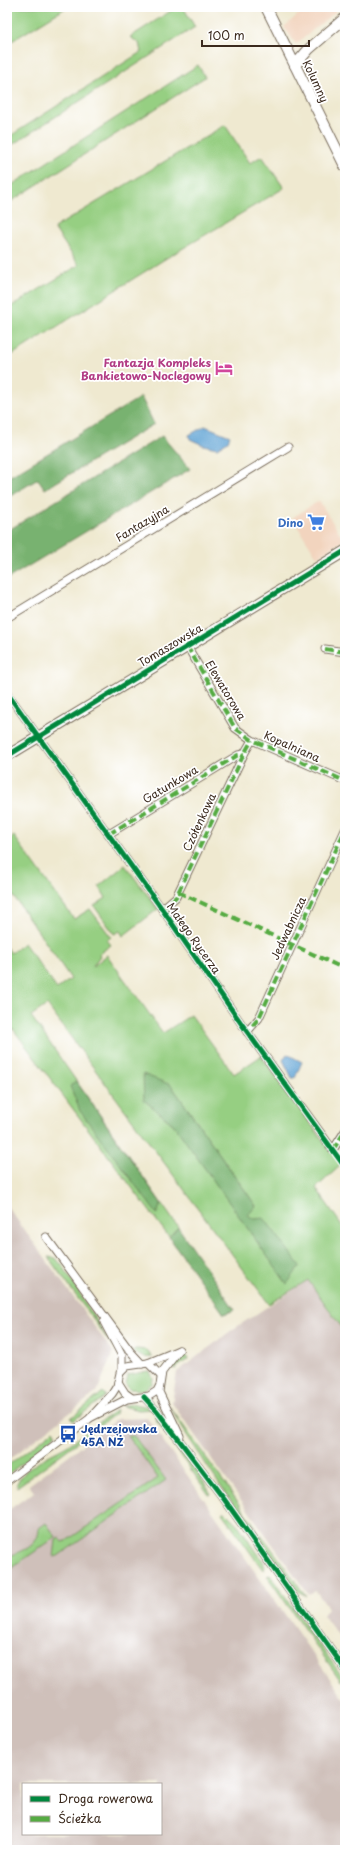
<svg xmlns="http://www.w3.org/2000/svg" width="352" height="1857" font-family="'Playpen Sans',sans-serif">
<rect width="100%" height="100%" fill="#fff"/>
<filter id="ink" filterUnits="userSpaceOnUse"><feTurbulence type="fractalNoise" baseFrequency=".025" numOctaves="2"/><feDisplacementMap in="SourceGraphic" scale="8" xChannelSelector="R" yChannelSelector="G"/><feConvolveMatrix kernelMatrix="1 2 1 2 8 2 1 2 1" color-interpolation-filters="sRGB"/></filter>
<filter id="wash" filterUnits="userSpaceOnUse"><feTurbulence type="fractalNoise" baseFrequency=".012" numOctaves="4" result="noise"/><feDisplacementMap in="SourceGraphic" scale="16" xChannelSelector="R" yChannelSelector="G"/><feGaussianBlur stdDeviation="0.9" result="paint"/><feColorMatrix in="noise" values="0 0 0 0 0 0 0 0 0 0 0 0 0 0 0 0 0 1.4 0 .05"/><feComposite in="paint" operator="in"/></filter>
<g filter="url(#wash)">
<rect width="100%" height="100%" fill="#efe9d0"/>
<g fill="#f2d4be">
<polygon points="307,7 341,7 296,44 284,27"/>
<polygon points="319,501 344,540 317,557 292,518"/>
</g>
<g fill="#cfc0ba" fill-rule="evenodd">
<polygon points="7,1206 113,1352 97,1392 7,1461"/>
<polygon points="308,1280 345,1332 345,1641 343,1638 339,1637 323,1615 328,1608 316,1591 308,1594 172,1403 177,1372 232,1330"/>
<path d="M147,1418L345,1700V1850H7V1511L34,1492L29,1485L117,1419ZM23,1784H161V1834H23Z"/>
</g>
<g fill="#96cf82" stroke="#687c50" fill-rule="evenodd">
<polygon points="7,7 67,7 7,44"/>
<polygon points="177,7 183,7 195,27 7,148 7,138 141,52 139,43 130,37"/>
<polygon points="198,65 205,77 7,204 7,188"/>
<polygon points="225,125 250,163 262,156 284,188 165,259 7,358 7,309 79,265 54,228"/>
<path d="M14,836L74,919L90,909L111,937L107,940L111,945L99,954L100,956L92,967L107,955L163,1033L191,1015L234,1074L261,1056L341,1165L316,1188L345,1230V1332L308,1280L269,1304L47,1005L31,1016L178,1227L169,1237L13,1029L7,1033V948L11,953L24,943L57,989L71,979L7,887V841ZM171,1085L256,1206L247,1215L254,1219L287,1283L174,1125L144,1100Z"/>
<polygon points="125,865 158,909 123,936 120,931 114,934 94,906 106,898 99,886"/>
<polygon points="48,1257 56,1258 64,1268 113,1347"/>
<path d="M136,1349L147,1350L153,1357C143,1358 139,1357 133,1350Z"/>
<polygon points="185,1353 188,1359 175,1369 170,1367"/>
<polygon points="148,1371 150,1371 153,1379 152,1384 143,1390 129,1389 126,1384 128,1375"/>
<polygon points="103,1392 106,1396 73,1421 71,1418"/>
<polygon points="132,1404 145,1406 151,1409 139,1410 122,1406"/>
<polygon points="170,1407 256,1527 250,1525 219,1484 179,1423"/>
<polygon points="116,1410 115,1414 17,1487 18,1481 26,1471 46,1457 67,1446"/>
<polygon points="156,1415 195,1468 211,1494 209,1495 156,1420"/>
<polygon points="54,1430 56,1434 42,1448 7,1475 7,1466"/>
<polygon points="128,1436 134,1436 166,1480 58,1556 54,1557 56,1540 59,1538 62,1542 66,1541 158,1478"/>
<polygon points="224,1511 239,1526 263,1561 265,1567 263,1570 222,1513"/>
<path d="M46,1523L56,1537L7,1571V1557C22,1551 39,1547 39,1528Z"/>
<polygon points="261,1534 306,1596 297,1590 261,1541"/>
<polygon points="270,1575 344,1679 341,1681 267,1576"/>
</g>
<g fill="#78b270" stroke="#5a6e47">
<polygon points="141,397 154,424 45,489 38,479 7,498 7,478"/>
<polygon points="162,436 190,469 7,579 7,531"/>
<polygon points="143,1074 171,1085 256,1206 248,1215 254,1219 264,1218 300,1266 287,1284 174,1125 144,1100"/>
<polygon points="76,1081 161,1203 157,1214 80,1111 70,1086"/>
<polygon points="178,1227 235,1310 224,1314 169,1237"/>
</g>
<g fill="#5fa3d4" stroke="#4d6679">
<polygon points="205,426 230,436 228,441 217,448 203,445 190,439 189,435"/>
<polygon points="287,1054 302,1062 295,1078 292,1078 283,1060"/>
</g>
</g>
<g filter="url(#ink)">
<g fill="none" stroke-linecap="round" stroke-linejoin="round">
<g stroke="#7a6d5c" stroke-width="9">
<g id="street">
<polyline points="7,618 288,447"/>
<polyline points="187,646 235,728 252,740 345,781"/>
<polyline points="325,649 345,652"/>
<polyline points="7,693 162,909 243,1026 333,1150 345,1131"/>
<polyline points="109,834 238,755 244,754"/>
<polyline points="162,909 176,897 244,754 252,740"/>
<polyline points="247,1032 259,1018 345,830"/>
<polyline points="46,1237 130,1351 142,1364"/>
<polyline points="104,1322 122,1356 122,1370"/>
<polyline points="179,1350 162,1372 159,1392 180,1436"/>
<polyline points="148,1363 161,1376"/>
<polyline points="118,1382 125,1393 132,1398"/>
<polyline points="144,1397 157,1411 224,1499 345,1669"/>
<polyline points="92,1417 127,1399 149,1396 157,1391 159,1387"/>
<polyline points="7,1481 89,1419 112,1394 117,1386 120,1373 127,1366 148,1363 179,1350"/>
</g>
</g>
<g stroke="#7a6d5c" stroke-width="12">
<g id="secondary">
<polyline points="266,7 345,166"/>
<polyline points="295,65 309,49 345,18"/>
<polyline points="7,756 345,551"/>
</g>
</g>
<use href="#street" stroke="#fff" stroke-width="7"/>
<use href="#secondary" stroke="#fff" stroke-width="10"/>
<g stroke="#55ab43" stroke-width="4" stroke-dasharray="8 4" stroke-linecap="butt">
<polyline points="187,646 235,728 252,740 345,781"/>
<polyline points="325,649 345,652"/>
<polyline points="109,834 238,755 244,754"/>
<polyline points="178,892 345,969"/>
<polyline points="162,909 176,897 244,754 252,740"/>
<polyline points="245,1029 247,1032 259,1018 345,830"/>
<polyline points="333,1150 345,1131"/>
</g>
<g stroke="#fff" stroke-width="8">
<g id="cycleway">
<polyline points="7,693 162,909 243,1026 345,1167"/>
<polyline points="7,756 345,551"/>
<polyline points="144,1397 157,1411 224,1499 345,1669"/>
</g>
</g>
<use href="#cycleway" stroke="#00873e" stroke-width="5"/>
</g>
</g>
<defs>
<g id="hotel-bare" transform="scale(1.38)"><path d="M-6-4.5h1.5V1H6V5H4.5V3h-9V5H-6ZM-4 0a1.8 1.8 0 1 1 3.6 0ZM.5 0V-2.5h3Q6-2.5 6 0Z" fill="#d1479c" stroke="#fff" stroke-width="2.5" paint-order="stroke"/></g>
<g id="supermarket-bare" transform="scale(1.38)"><path d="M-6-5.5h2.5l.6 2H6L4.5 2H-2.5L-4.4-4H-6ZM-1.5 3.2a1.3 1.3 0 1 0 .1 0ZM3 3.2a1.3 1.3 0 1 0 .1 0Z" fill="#3f7fe0" stroke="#fff" stroke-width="2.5" paint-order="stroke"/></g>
<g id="bus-bare" transform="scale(1.38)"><path d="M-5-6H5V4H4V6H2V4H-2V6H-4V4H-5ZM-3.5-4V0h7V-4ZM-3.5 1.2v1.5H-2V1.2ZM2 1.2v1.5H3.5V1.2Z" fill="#1a4fb4" stroke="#fff" stroke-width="2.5" paint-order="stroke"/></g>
</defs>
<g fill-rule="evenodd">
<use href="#hotel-bare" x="224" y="368"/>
<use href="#supermarket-bare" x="316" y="522"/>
<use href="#bus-bare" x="68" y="1434"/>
</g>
<g text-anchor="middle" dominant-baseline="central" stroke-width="3.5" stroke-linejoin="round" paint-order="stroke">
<g font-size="11" fill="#3b2a1e" stroke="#fff">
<text transform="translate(316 81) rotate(65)">Kolumny</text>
<text transform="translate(142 523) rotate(-31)">Fantazyjna</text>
<text transform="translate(170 645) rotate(-31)">Tomaszowska</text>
<text transform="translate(226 690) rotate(59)">Elewatorowa</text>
<text transform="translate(292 746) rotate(24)">Kopalniana</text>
<text transform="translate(170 784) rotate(-31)">Gatunkowa</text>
<text transform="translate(199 822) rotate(-65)">Czółenkowa</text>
<text transform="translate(288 928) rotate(-65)">Jedwabnicza</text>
<text transform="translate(194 938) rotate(55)">Małego Rycerza</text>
</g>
<g font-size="11" font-weight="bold" fill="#b23c85" stroke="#fff" text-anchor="end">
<text x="211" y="362">Fantazja Kompleks<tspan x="211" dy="13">Bankietowo-Noclegowy</tspan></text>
</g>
<g font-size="11" font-weight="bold" fill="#366cbe" stroke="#fff" text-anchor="end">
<text x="303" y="522">Dino</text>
</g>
<g font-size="11" font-weight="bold" fill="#164399" stroke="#fff" text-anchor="start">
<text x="81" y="1428">Jędrzejowska<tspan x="81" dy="13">45A NŻ</tspan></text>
</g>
</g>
<rect width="352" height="1857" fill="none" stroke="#fff" stroke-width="24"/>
<rect x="22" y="1783" width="140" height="52" fill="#ffffff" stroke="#b1aaa5"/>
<rect x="30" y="1796" width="20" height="6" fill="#00873e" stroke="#b1aaa5"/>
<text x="58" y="1803" font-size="12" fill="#3b2a1e">Droga rowerowa</text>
<rect x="30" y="1816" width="20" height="6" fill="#55ab43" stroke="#b1aaa5"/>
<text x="58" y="1823" font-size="12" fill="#3b2a1e">Ścieżka</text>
<path d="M202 40v6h107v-6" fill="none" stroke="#3b2a1e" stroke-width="2"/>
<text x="208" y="40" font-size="12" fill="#3b2a1e" stroke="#ffffff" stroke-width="3" paint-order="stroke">100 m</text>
</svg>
